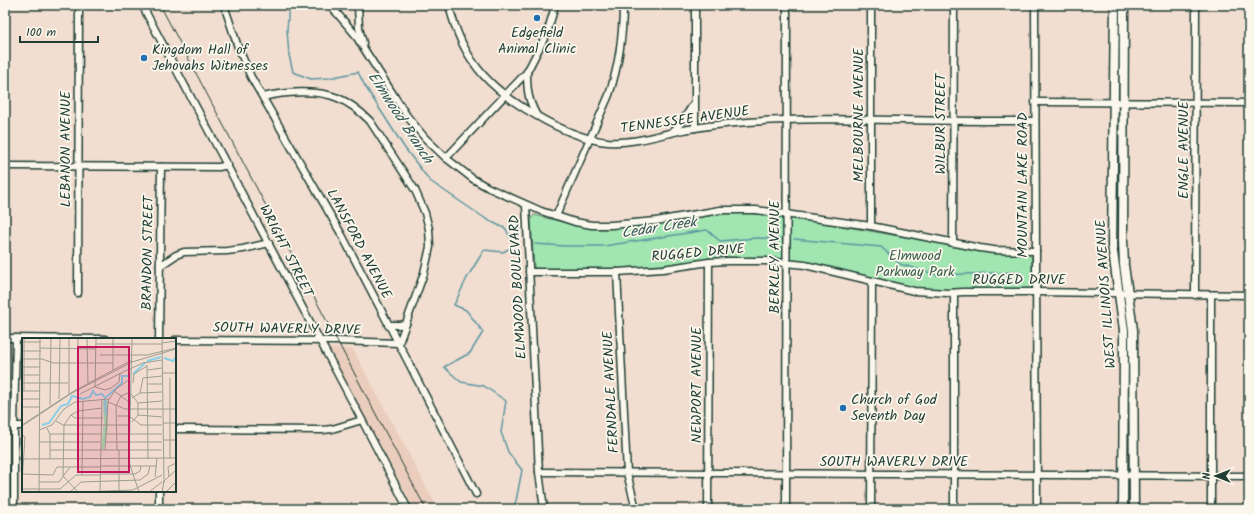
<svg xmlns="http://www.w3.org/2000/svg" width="1254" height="514" font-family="Kalam,sans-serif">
<rect width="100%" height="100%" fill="#f1ded0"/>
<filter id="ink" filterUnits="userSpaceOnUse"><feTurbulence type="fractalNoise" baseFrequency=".025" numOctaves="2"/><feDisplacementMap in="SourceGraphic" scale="8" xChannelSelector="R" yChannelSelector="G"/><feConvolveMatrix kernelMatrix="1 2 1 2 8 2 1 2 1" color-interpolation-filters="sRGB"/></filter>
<g filter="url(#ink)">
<polygon fill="#eacdbc" points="329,348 353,349 438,509 414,509 337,366"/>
<polygon fill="#a1e5b0" stroke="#609172" points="746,213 800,219 997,253 1028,254 1032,258 1032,287 1029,290 936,290 913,288 876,281 800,261 750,258 723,257 663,265 597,270 538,270 535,268 534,266 531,219 534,215 571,224 602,229 658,224 719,214"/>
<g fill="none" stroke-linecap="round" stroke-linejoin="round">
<g stroke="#5d95a0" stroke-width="1.5">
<polyline points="289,5 287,30 289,55 293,72 311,79 329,78 358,72 365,86 404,147 430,181 486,219 506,229 514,246 503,252 484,250 467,278 454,305 466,310 483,332 470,353 444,367 461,382 484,386 506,401 501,432 508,452 522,470 516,501 512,509"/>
<polyline points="794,239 881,247 900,264 937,275 1019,272"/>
<polyline points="535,244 564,246 604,246 707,230 720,241 756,238 781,239"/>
</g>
<g stroke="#1f3d34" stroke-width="9">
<g id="minor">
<polyline points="142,5 362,420 408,509"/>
<polyline points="224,5 238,47 251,77 343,237 402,350 476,494"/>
<polyline points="330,5 354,33 407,116 425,138 446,158 473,179 489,188 541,211 575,222 592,225 611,225 656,221 720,210 756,210 871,226 980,248 994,250 1036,251"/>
<polyline points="358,5 359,28 363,43"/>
<path d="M449,5C463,65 494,93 546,121C565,131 586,140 608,142C638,144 666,132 695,128C725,123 756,121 786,120C825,118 865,120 904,120C948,121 992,121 1035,121"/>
<polyline points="695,5 695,128"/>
<polyline points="871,5 871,226"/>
<polyline points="1035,5 1037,509"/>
<path d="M527,72C527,90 528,100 537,116"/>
<polyline points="1035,102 1249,103"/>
<polyline points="671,133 682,122 694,103"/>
<polyline points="446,158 527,72 547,33 553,13 555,5"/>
<polyline points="5,166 219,167 228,165"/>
<polyline points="526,205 539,472 544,509"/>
<path d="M556,216L609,95C619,65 623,36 623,5"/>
<polyline points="953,243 954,5"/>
<polyline points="160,266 176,255 184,252 227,251 243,249 269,243"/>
<polyline points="529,272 617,272 663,269 709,262 728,261 766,261 805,265 914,291 948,293 963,292 1036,292 1249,295"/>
<polyline points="617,272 627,473 636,509"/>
<polyline points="78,293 79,5"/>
<polyline points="1195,295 1196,5"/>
<polyline points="1211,295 1211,509"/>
<polyline points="388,325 399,325 406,324"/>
<polyline points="5,338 105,339"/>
<polyline points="159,339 161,167"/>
<path d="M175,340L337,341L399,343L424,273L430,247L429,229L425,213L415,190L370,121C361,112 350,103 338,98C317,89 284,92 263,97"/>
<polyline points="5,426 23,426"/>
<polyline points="175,429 323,430 332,429 362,420"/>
<polyline points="539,472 1249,476"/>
<polyline points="159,491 159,509"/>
<polyline points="14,509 14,426 16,338"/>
<polyline points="708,509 709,262"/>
<polyline points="786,509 787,5"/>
<polyline points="871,509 872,282"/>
<polyline points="954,509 954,293"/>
</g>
</g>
<g stroke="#1f3d34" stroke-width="11">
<g id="major">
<polyline points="1115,5 1112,245 1124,330 1124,349 1123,509"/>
<polyline points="1124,5 1123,240 1124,265 1133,330 1134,509"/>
</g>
</g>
<use href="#minor" stroke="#fbf7ec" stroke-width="6"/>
<use href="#major" stroke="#fbf7ec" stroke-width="8"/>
<polyline stroke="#1f3d34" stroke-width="1" points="160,5 426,509"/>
</g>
</g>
<g fill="#1f6fb2" stroke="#fbf7ec" stroke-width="1.5">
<circle cx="537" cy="18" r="4"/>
<circle cx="144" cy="58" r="4"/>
<circle cx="843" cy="408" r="4"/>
</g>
<g text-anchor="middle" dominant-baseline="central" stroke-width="3.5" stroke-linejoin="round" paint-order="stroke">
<g font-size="14" fill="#1f3d34" stroke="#fbf7ec" text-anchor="start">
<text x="537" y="33" text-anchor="middle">Edgefield<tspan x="537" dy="16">Animal Clinic</tspan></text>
<text x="152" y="50">Kingdom Hall of<tspan x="152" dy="16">Jehovahs Witnesses</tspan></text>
<text x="851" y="400">Church of God<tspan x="851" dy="16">Seventh Day</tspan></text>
</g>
<g font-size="14" fill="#1f3d34" stroke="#fbf7ec">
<text transform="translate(859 115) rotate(-90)">MELBOURNE AVENUE</text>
<text transform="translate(685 120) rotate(-8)">TENNESSEE AVENUE</text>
<text transform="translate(941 124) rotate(-90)">WILBUR STREET</text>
<text transform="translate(66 149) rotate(-90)">LEBANON AVENUE</text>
<text transform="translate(1184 150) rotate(-90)">ENGLE AVENUE</text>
<text transform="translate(1023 185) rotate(-90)">MOUNTAIN LAKE ROAD</text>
<text transform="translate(359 244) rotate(62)">LANSFORD AVENUE</text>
<text transform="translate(286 251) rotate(63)">WRIGHT STREET</text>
<text transform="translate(148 253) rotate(-89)">BRANDON STREET</text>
<text transform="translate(698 253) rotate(-5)">RUGGED DRIVE</text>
<text transform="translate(775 257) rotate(-90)">BERKLEY AVENUE</text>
<text x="1019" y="280">RUGGED DRIVE</text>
<text transform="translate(518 287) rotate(-93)">ELMWOOD BOULEVARD</text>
<text transform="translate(1106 294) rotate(-94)">WEST ILLINOIS AVENUE</text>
<text transform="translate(287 329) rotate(1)">SOUTH WAVERLY DRIVE</text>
<text transform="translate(697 385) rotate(-90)">NEWPORT AVENUE</text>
<text transform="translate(611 392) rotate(-93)">FERNDALE AVENUE</text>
<text x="894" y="462">SOUTH WAVERLY DRIVE</text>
</g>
<g font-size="14" fill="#395f4d" stroke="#fbf7ec">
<text x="915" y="256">Elmwood<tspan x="915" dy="16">Parkway Park</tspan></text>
</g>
<g font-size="15" font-style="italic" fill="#345a58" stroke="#fbf7ec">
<text transform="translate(400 118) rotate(57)">Elmwood Branch</text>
<text transform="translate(659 228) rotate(-9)">Cedar Creek</text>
</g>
</g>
<g transform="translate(22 338)">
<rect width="154" height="154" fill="#f1ded0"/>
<path d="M86,62V89L82,111H79L82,84L81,63Z" fill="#a1e5b0"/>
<path fill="none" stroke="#87cfe8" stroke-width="2" d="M142,20L151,23L154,19M125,23L139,19M111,36L123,25M83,62L84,77M20,87L27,85L39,68L46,66L50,58L61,61L68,59L71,53L74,57L80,56L83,60L100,45V38H108"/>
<path fill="none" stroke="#9d9e92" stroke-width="1" d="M65,0L66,45M74,0L73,49L83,52L89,50L97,44L98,35M91,0V32M110,0L107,124L117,154M140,0L142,145M0,4H19M140,5L154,3M74,6H140M18,10L74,11M0,13H19M78,17H125L154,10M0,21H20L31,25H91M125,27L126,121M0,29H18M126,32L140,30M140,35H154M0,37H18M148,40V121M0,45H46M111,45L112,36L125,28M126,46H140M56,50V0M1,53H18M2,53V0M92,53L107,64M118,55L121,40L140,38M47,56V0M58,56L103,33L121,25L140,22M109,56L116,65V77L110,84M110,60L118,55L140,54M0,61H18M37,61L38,0M86,64L103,71H154M116,65L140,63M28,67L29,0M0,69H17M49,77L53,80H81M116,77L140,79M95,78H107L119,87H140M34,83L41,87H107M141,85H154M0,87L52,53L110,22M0,88L50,55L110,24L154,11M25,90L28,97V121M17,92L30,87L42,71L53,64L87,61M28,96H79M85,96H140M0,97L3,99L0,144M141,102H154M17,104H78M83,104H140M28,112H140M83,112L86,63L94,51L108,41M95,112L94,68L99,58L108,54M0,121L154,120M78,128H135M0,136L31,137L35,129H78M78,136H113L118,133L119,128M60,137L61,63M133,139L135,120M147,139L146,129L154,125M17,144H37L48,129M0,151H38L54,137H78M97,153V112M17,154L18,0M48,154L59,144L118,142L126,136L128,128M56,154L41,138L42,87L49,77L56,73L80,70M58,154L111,152L140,137M78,154L80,62M127,154L140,144M140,154L142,143L154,132M144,154L154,144"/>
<path fill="#c2185b" fill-opacity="0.15" stroke="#c2185b" stroke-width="2" d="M56,9H107V134H56Z"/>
<rect width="154" height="154" fill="none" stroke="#1f3d34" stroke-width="2"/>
</g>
<rect width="1254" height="514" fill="none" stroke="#fbf7ec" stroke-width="20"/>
<rect x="10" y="10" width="1234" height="494" fill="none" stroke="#1f3d34" stroke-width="1.5" filter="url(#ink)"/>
<g transform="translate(1216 476) rotate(270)" stroke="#fbf7ec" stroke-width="3" paint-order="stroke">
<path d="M0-3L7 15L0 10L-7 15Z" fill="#1f3d34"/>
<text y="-6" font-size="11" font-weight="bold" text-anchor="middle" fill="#1f3d34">N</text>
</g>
<path d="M20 36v6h78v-6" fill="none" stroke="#1f3d34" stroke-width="2"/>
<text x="26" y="36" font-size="12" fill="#1f3d34" stroke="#fbf7ec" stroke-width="3" paint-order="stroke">100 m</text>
</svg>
